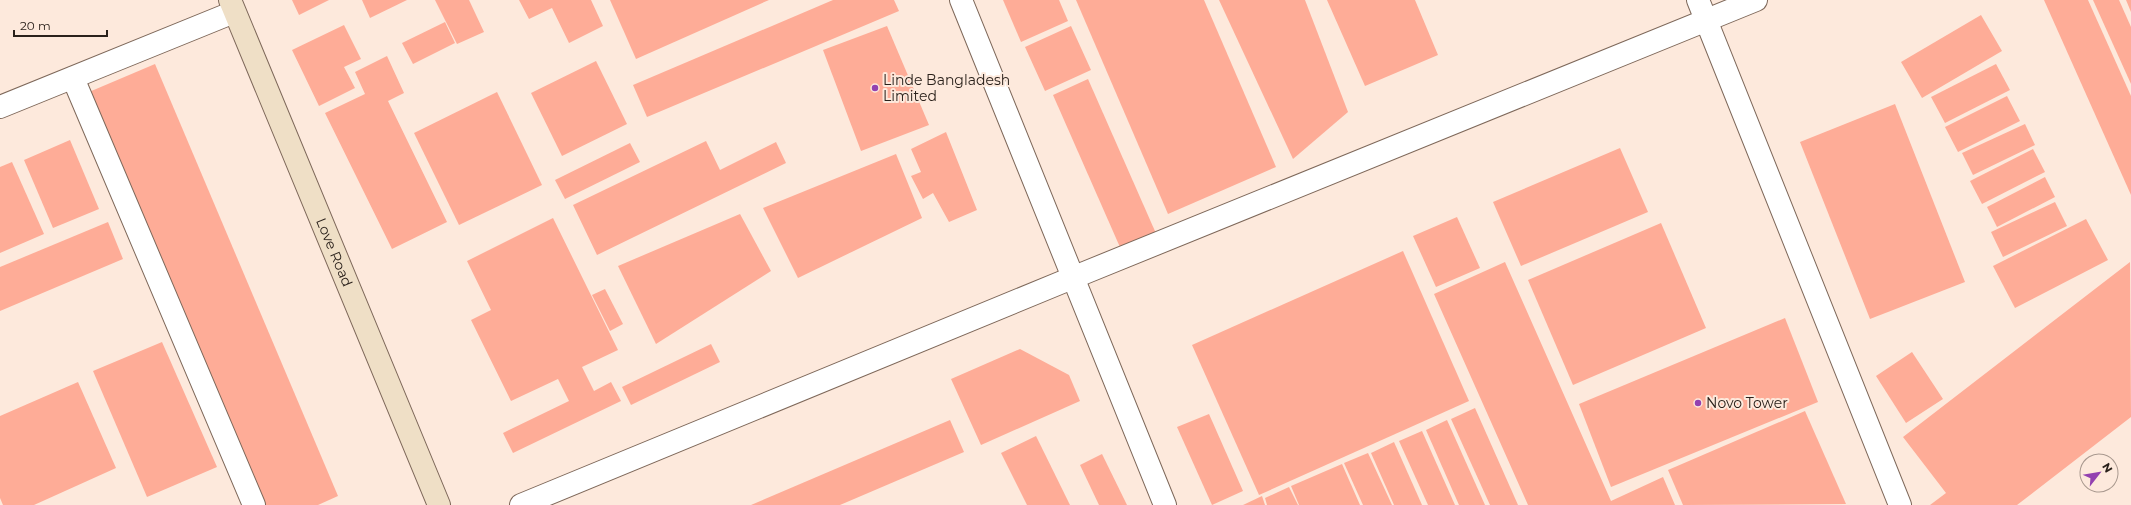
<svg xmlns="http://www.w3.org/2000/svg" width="2131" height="505" font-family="Montserrat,sans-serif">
<rect width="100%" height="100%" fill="#fde9dc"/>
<g fill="#feac97">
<polygon points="292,0 329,0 299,15"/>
<polygon points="362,0 407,0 370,18"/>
<polygon points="435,0 469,0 484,32 457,44"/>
<polygon points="519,0 591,0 603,26 569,43 552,8 529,19"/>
<polygon points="610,0 769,0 636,59"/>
<polygon points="833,0 894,0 899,11 647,117 633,85"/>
<polygon points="1003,0 1059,0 1068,21 1021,42"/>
<polygon points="1076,0 1204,0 1276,167 1168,214"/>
<polygon points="1219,0 1305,0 1348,112 1293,159"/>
<polygon points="1327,0 1415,0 1438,55 1365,86"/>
<polygon points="2044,0 2088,0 2131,96 2131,195"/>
<polygon points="2093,0 2119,0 2131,27 2131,84"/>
<polygon points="2126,0 2131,0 2131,12"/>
<polygon points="1981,15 2002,51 1922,98 1901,62"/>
<polygon points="445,22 455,43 413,64 402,43"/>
<polygon points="344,25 361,59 344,67 355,88 319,106 292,50"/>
<polygon points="887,26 929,125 861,151 823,50"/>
<polygon points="1071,26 1091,70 1045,91 1025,47"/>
<polygon points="387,56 404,93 388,101 447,222 392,249 325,113 365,94 355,72"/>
<polygon points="596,61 627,124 562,156 531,93"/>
<polygon points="155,64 338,496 318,505 264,505 89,92"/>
<polygon points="1996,64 2010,90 1945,123 1931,97"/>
<polygon points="1088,79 1158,238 1123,254 1053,95"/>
<polygon points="497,92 542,185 459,225 414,133"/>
<polygon points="2007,96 2020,121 1958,152 1945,127"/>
<polygon points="1895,104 1965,282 1870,319 1800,142"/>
<polygon points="2025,124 2035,145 1973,175 1962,153"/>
<polygon points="946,132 977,210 949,222 933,193 923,199 911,176 921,172 911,149"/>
<polygon points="70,140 99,209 53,228 24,160"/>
<polygon points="706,141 720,170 776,142 786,163 597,255 573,205"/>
<polygon points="630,143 640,162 565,199 555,180"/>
<polygon points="1620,148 1648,212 1521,266 1493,202"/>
<polygon points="2033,149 2045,172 1982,204 1970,181"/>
<polygon points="896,154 922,218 798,278 763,208"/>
<polygon points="12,162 44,234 0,253 0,167"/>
<polygon points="2045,177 2055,197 1997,227 1987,207"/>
<polygon points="2055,202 2067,226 2003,257 1991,232"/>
<polygon points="740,214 771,271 656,344 618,266"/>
<polygon points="1457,217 1480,268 1436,287 1413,236"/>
<polygon points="553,218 618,350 582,367 594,391 611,382 621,401 513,453 503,433 569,401 558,379 511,401 471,320 491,310 467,261"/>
<polygon points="2086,219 2108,260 2015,308 1993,266"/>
<polygon points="108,222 123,259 0,311 0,267"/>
<polygon points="1661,223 1706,328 1573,385 1528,280"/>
<polygon points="1403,251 1469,401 1259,495 1192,345"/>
<polygon points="1505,262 1611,501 1663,477 1675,505 1528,505 1434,294"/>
<polygon points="2130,262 2131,417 2017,505 1930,505 1946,493 1903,437"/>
<polygon points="605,289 623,324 610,331 592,295"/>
<polygon points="1785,318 1818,402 1611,487 1579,404"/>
<polygon points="162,342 217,467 147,497 93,371"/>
<polygon points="711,344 720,362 631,405 622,387"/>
<polygon points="1020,349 1069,375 1080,401 981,445 951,379"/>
<polygon points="1912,352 1943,399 1906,423 1876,376"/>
<polygon points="78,382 116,468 34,505 3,505 0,498 0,416"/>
<polygon points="1475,408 1518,505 1490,505 1451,419"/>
<polygon points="1805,411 1846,504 1683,505 1668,470"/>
<polygon points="1209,414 1243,491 1212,505 1177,427"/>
<polygon points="950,420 964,452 840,505 751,505"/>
<polygon points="1447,420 1485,505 1459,505 1426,430"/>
<polygon points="1422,431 1455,505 1428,505 1399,441"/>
<polygon points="1036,436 1070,505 1027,505 1001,453"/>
<polygon points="1394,442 1422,505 1394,505 1371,453"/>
<polygon points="1368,453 1392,505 1363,505 1344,463"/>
<polygon points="1102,454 1127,505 1099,505 1080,465"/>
<polygon points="1342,464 1360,505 1299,505 1291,486"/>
<polygon points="1289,487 1298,505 1267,505 1265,498"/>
<polygon points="1262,496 1265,505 1243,505"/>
</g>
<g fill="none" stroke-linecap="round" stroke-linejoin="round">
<g stroke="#7e685a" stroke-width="24">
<g id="minor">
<polyline points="1698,0 1900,505"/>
<polyline points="73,78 254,505"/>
<polyline points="0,107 234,12"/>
</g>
</g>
<g stroke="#7e685a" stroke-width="24">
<g id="tertiary">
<polyline points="961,0 1165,505"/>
<polyline points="521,505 1072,278 1756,0"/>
</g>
</g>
<g stroke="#7e685a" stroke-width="24">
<g id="secondary">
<path id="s1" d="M230,0L439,505"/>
</g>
</g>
<use href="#minor" stroke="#fff" stroke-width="22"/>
<use href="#tertiary" stroke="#fff" stroke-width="22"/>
<use href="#secondary" stroke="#efdfc6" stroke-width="22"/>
</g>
<g fill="#9341b0" stroke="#fde9dc" stroke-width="1.5">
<circle cx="875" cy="88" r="4"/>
<circle cx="1698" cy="403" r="4"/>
</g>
<g text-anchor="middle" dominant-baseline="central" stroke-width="4" stroke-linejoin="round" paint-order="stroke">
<g font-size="14" fill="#2a211b" stroke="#fde9dc" text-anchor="start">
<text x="883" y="80">Linde Bangladesh<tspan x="883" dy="16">Limited</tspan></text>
<text x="1706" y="403">Novo Tower</text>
</g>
<g font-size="14" fill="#2a211b" stroke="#fde9dc">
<text stroke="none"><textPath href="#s1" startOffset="273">Love Road</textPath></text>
</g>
</g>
<g transform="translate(2099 473) rotate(59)"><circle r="19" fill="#fde9dc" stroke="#a9998f"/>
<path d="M0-3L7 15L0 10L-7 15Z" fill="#9341b0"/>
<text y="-6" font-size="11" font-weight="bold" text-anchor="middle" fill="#2a211b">N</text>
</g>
<path d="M14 30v6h93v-6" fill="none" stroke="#2a211b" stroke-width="2"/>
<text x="20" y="30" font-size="12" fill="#2a211b" stroke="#fde9dc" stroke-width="3" paint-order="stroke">20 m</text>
</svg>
